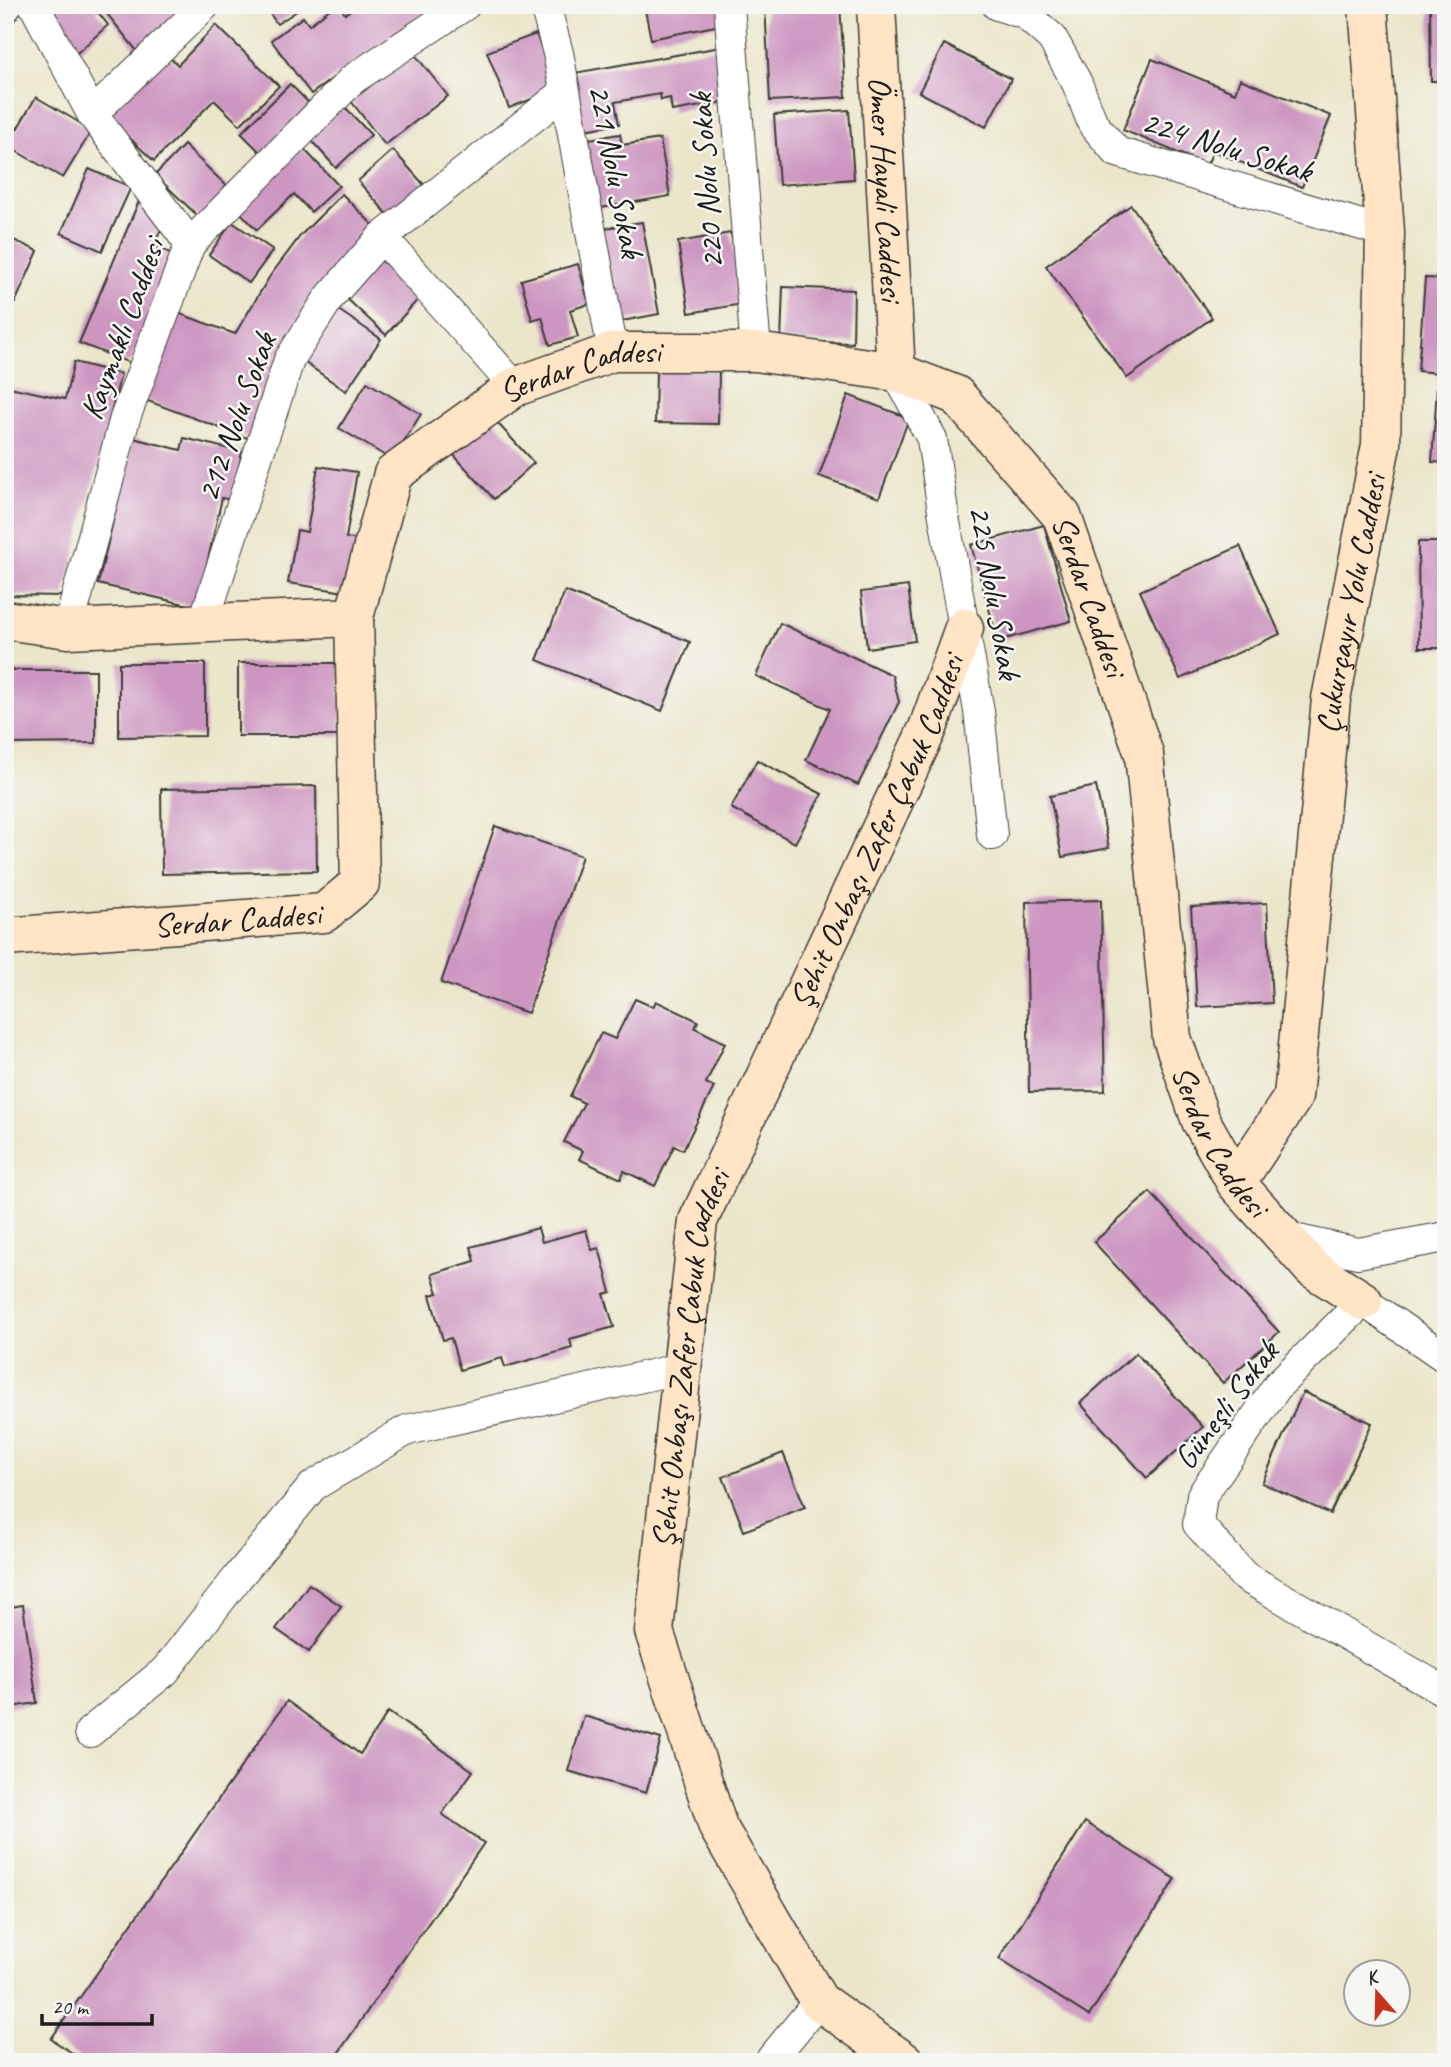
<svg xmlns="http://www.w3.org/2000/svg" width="1451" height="2067" font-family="Caveat,sans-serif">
<rect width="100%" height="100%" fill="#f6f6f2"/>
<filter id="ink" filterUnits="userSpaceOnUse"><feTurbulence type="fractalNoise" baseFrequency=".0143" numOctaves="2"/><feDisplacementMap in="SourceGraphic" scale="14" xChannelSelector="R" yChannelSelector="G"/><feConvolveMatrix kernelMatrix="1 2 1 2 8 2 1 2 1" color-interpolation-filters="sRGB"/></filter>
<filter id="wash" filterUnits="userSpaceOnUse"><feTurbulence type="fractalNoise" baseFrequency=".00686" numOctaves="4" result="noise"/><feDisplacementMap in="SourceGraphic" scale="28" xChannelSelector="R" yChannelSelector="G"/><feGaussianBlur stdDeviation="1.57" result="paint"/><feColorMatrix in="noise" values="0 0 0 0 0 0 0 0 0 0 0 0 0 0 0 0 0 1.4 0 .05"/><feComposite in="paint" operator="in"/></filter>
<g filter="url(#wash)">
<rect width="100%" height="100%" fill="#ebe6ca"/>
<g id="blocks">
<g fill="#cd96c1">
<polygon points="50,5 101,5 102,7 97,11 108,25 76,54"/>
<polygon points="108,5 194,5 137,51 103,9"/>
<polygon points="264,5 306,5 277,24"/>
<polygon points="335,5 339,5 345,14 357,5 423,5 427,13 387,39 311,94 271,40 303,17 309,25"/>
<polygon points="644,5 721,5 725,24 651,39"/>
<polygon points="765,5 840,5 846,97 770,101"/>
<polygon points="1430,5 1446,5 1446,81 1431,81"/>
<polygon points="216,25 279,86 240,125 214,100 154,161 107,117 167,55 178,65"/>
<polygon points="536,34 557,89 509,108 487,52"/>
<polygon points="944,44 1011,79 986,127 919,92"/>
<polygon points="721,47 730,101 672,111 670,98 661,100 660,94 615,102 619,124 579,131 569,74"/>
<polygon points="413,52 448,96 385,145 351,101"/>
<polygon points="1152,59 1235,93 1240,79 1331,116 1302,187 1213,151 1207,165 1123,130"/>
<polygon points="290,84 314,108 265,157 241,133"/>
<polygon points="36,97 92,130 63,178 7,146"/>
<polygon points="344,106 371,135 336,168 309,138"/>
<polygon points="849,110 854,179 779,185 774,115"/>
<polygon points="620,134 622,145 660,139 670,196 595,209 582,140"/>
<polygon points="184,145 230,189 201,219 155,175"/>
<polygon points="302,147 339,186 311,212 294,194 257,230 237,209"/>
<polygon points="393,150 425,186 390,217 358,181"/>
<polygon points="89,169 131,187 102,251 61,233"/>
<polygon points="342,194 377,229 250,439 145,400 178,313 235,334 270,276 301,235"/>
<polygon points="139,201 163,224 154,246 175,255 130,363 79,343"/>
<polygon points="1131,205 1212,318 1127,378 1046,266"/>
<polygon points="232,222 273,250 249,283 209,255"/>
<polygon points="642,222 659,314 617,322 600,229"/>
<polygon points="731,233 742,304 689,313 678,242"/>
<polygon points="5,236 38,251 15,303 5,298"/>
<polygon points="380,259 421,296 386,335 345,297"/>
<polygon points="578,264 589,304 570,310 578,337 550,345 542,317 532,320 521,280"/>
<polygon points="1425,278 1446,279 1446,463 1432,462 1438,373 1418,371"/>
<polygon points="783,287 854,290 853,343 781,341"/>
<polygon points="337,309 381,339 346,391 301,360"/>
<polygon points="74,362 121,374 64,596 5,595 5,386 65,399"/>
<polygon points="656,369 719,371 718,424 655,423"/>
<polygon points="367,382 421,414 392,460 339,428"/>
<polygon points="848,395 909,418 879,498 819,476"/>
<polygon points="491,416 534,463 494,499 452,453"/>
<polygon points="133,438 181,450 184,438 242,452 231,500 222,498 197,607 98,584"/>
<polygon points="318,466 357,472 346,538 360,540 351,593 288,583 297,530 307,532"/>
<polygon points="1044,525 1071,621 998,641 971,545"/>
<polygon points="1418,542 1446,542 1446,648 1419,648"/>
<polygon points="1240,546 1280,634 1180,679 1140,591"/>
<polygon points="908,586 915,641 867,648 861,592"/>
<polygon points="565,591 690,642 662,711 537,660"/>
<polygon points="780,623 892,675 899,702 858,785 806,760 830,709 756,676"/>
<polygon points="119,663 205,663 205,736 119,737"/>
<rect x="238" y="663" width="103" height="73"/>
<polygon points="5,670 96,670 96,743 5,744"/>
<polygon points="757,760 822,794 795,843 731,808"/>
<polygon points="316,786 317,871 162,874 161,789"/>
<polygon points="1096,786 1109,848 1062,857 1050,796"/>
<polygon points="495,826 582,856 528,1013 441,983"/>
<polygon points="1101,900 1105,1091 1029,1092 1026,902"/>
<polygon points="1267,903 1272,1003 1197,1007 1191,907"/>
<polygon points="635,999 653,1007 656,1001 698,1021 695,1028 725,1043 706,1083 714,1087 683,1150 674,1146 655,1186 624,1171 621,1179 579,1159 583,1151 564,1142 584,1103 570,1096 601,1033 615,1039"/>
<polygon points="1150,1192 1279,1332 1223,1383 1094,1242"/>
<polygon points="538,1228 542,1242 586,1230 592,1250 599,1248 611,1292 604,1294 614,1327 570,1339 572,1348 505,1367 502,1358 460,1370 451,1338 443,1340 430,1295 438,1293 432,1274 475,1261 471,1247"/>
<polygon points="1136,1353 1203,1427 1147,1478 1080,1403"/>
<polygon points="1303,1392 1372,1423 1330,1514 1262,1483"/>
<polygon points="783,1453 805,1507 744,1531 723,1477"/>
<polygon points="309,1584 341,1606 309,1652 276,1629"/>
<polygon points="23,1605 37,1703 5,1708 5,1608"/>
<polygon points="287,1701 360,1754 388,1712 473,1771 442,1814 484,1843 332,2062 86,2062 51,2039"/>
<polygon points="584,1716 661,1739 646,1793 568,1771"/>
<polygon points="1085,1822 1175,1879 1089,2016 999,1959"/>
</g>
</g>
</g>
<g filter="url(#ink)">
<use href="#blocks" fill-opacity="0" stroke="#3b3a36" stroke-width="2"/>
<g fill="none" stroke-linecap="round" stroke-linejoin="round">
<g stroke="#3b3a36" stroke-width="32">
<g id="street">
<polyline points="34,5 92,114 190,244"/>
<polyline points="545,5 558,53 613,352"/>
<polyline points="729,5 756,352"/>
<polyline points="997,5 1025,14 1052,38 1077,83 1093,124 1117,152 1385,232"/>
<polyline points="5,8 7,5"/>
<polyline points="92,114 205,5"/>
<polyline points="382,237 515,387"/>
<polyline points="896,372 932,439 943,511 979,711 992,835"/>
<polyline points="203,624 289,360 329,298 382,237 564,93"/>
<polyline points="68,629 125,418 190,244 353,79 465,5"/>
<polyline points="1284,1237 1358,1253 1446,1237"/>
<polyline points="1446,1358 1363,1301 1278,1385 1202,1495 1198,1524 1244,1576 1446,1692"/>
<polyline points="90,1732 165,1671 238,1577 313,1486 407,1430 682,1368"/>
<polyline points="769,2062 819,2001"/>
</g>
</g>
<g stroke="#3b3a36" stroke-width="41">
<g id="secondary">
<path id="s1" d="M876,5L896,372"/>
<path id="s2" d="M5,620L68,629L354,617L393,474L515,387L613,352H756L896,372L956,395L1062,516L1144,754L1172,1038L1201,1121L1236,1183L1312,1268L1363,1301"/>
<path id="s3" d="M5,937L324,913L360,883L354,617"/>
<path id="s4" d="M1236,1183L1293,1097L1331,699L1381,445L1385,232L1368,5"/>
<path id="s5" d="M905,2062L819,2001L718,1827L654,1631L698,1221L928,728L964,628"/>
</g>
</g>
<use href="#street" stroke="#fff" stroke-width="30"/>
<use href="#secondary" stroke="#ffe4c6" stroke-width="38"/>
</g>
</g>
<g text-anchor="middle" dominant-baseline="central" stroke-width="5" stroke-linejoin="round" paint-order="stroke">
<g font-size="33" fill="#1c1c1c" stroke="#f6f6f2">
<text transform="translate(1227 146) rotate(17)">224 Nolu Sokak</text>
<text transform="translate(616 171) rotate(79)">221 Nolu Sokak</text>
<text transform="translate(706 181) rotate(-94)">220 Nolu Sokak</text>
<text stroke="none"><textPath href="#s1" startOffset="184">Ömer Hayali Caddesi</textPath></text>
<text transform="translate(122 329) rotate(-70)">Kaymaklı Caddesi</text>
<text stroke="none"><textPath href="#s2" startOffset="716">Serdar Caddesi</textPath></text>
<text transform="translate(236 417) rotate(-70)">212 Nolu Sokak</text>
<text transform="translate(995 592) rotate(80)">225 Nolu Sokak</text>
<text stroke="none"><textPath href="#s2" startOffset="1346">Serdar Caddesi</textPath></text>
<text stroke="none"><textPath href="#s4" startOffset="600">Çukurçayır Yolu Caddesi</textPath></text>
<text stroke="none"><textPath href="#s5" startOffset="1354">Şehit Onbaşı Zafer Çabuk Caddesi</textPath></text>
<text stroke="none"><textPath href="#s3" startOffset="233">Serdar Caddesi</textPath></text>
<text stroke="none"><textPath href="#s2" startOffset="1913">Serdar Caddesi</textPath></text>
<text stroke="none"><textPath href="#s5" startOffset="788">Şehit Onbaşı Zafer Çabuk Caddesi</textPath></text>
<text transform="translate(1226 1405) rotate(-53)">Güneşli Sokak</text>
</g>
</g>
<rect width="1451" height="2067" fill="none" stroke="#f6f6f2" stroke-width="28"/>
<g transform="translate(1377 1993) rotate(340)"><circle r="33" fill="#f6f6f2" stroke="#9f9f9c" stroke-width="2"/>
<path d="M0-5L12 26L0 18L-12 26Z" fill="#c8321e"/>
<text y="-10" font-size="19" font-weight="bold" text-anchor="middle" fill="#1c1c1c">K</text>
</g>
<path d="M42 2014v10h110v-10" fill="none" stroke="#1c1c1c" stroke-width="3.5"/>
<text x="52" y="2014" font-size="21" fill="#1c1c1c" stroke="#f6f6f2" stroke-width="5" paint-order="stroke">20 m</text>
</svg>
